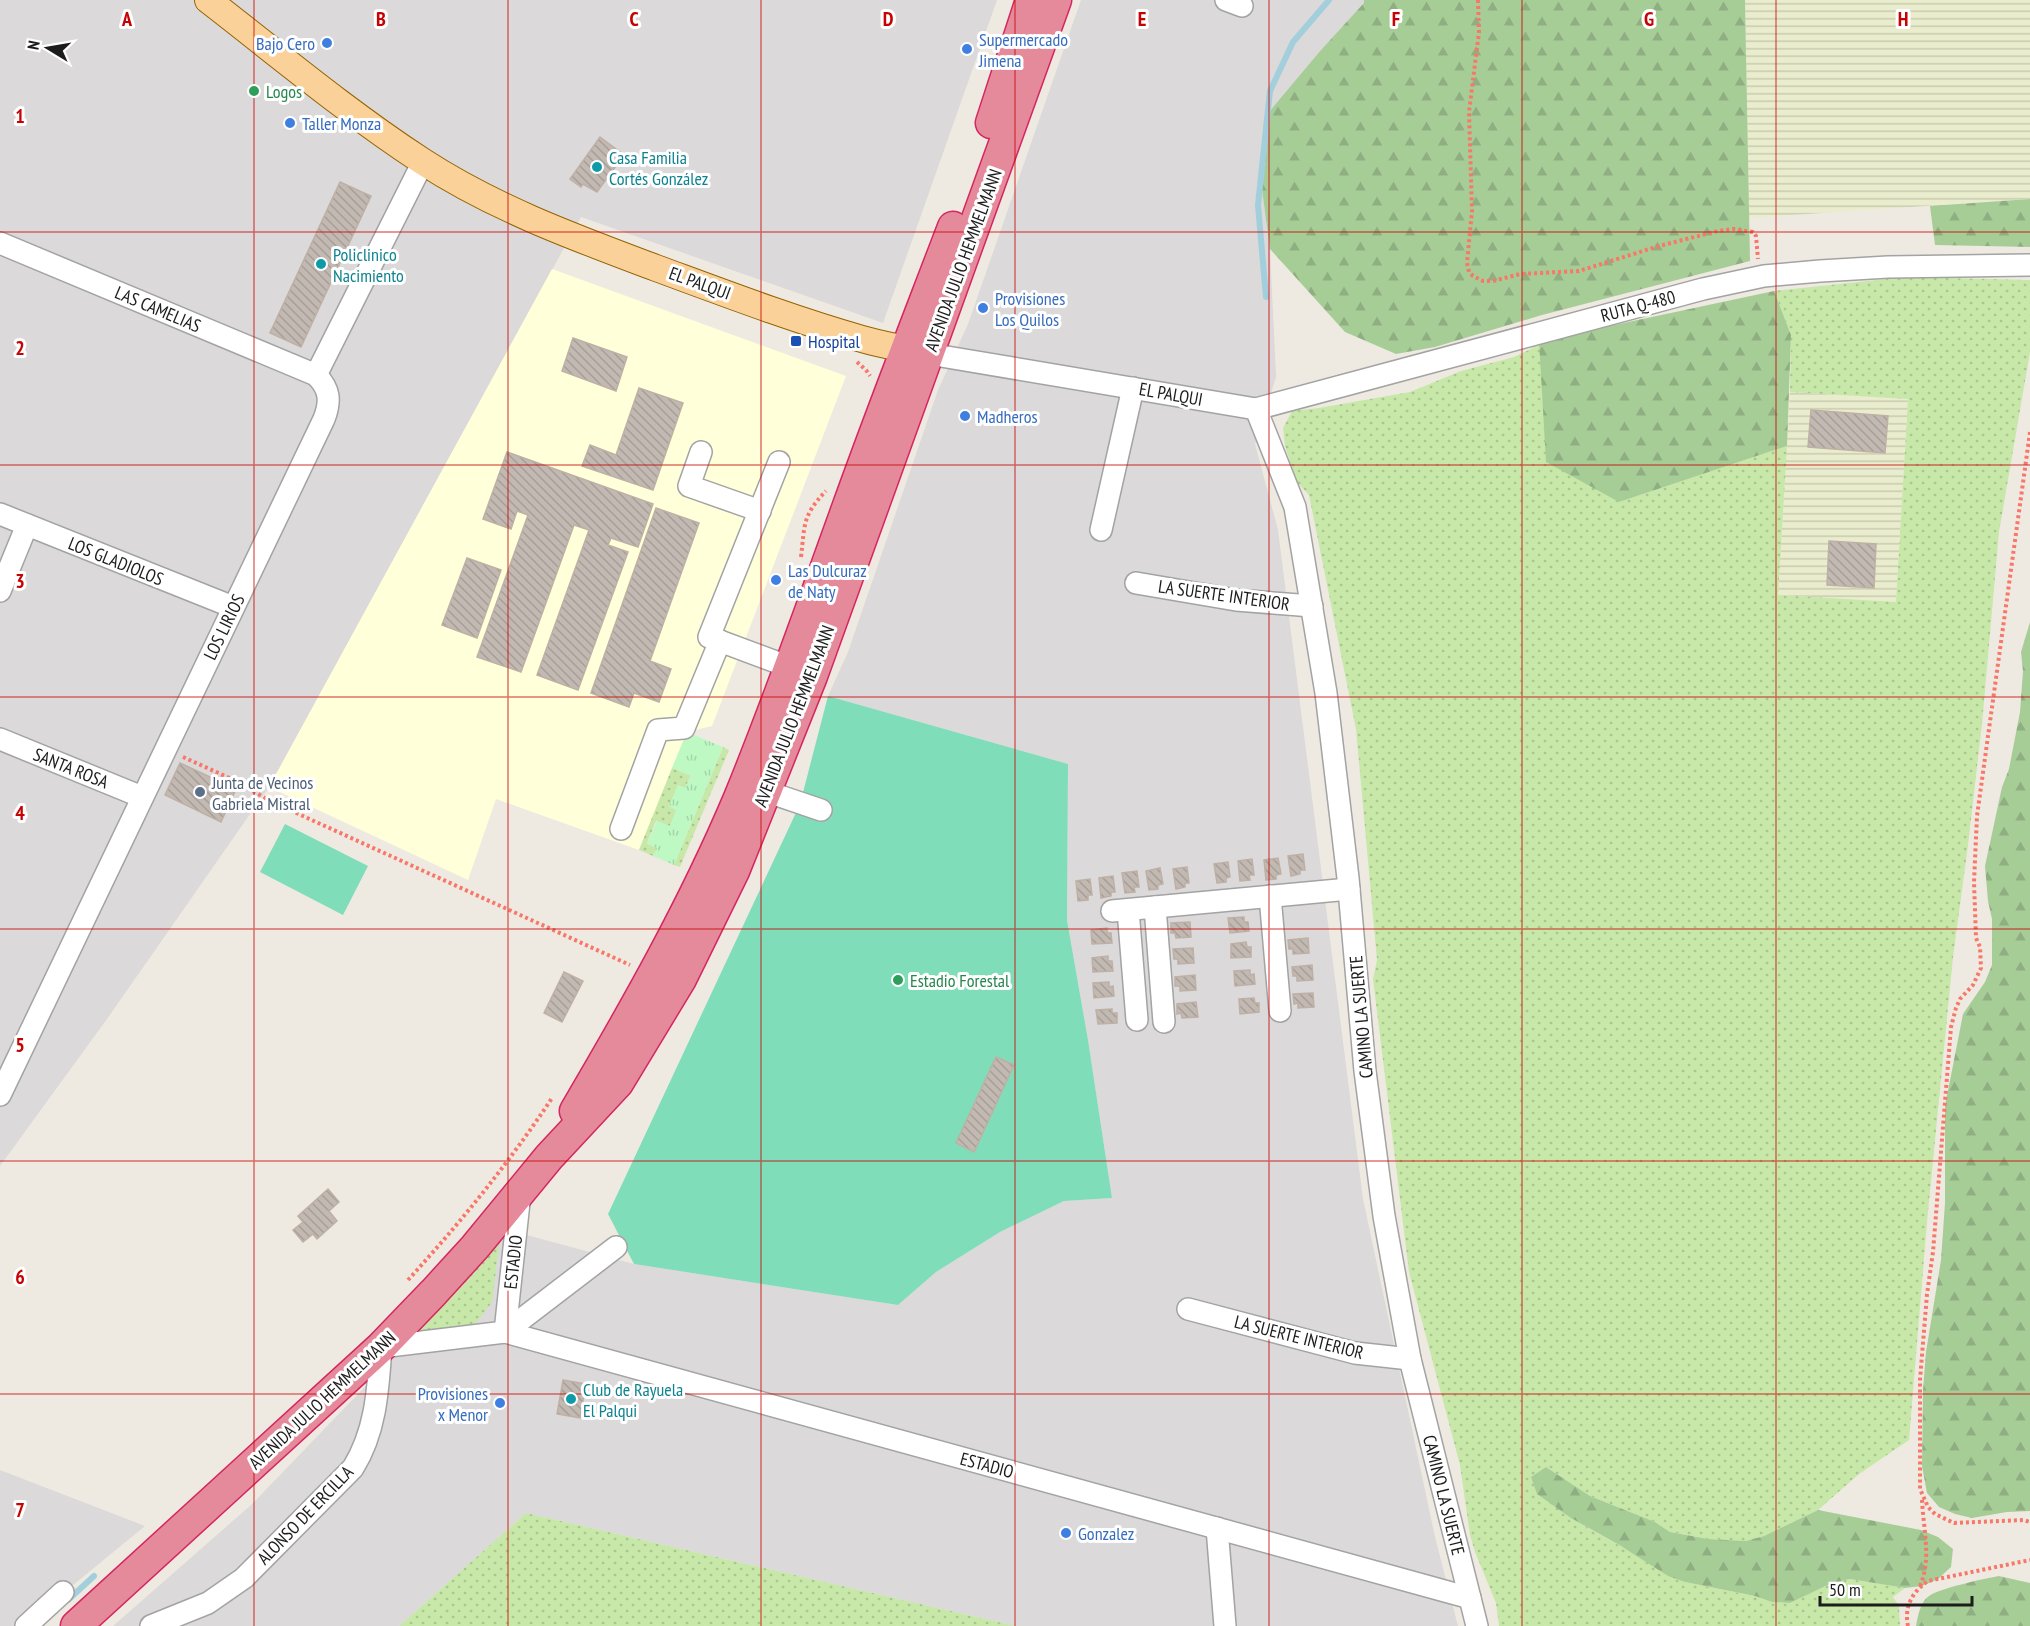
<svg xmlns="http://www.w3.org/2000/svg" width="2030" height="1626" font-family="'PT Sans Narrow',sans-serif">
<defs>
<pattern id="farmland-rules" width="6" height="5" patternUnits="userSpaceOnUse" patternTransform="scale(1.5)"><rect width="6" height="5" fill="#eaedcd"/><path d="M0 2.5h6" fill="none" stroke="#c8cbaf"/></pattern>
<pattern id="grass-dots" width="8" height="8" patternUnits="userSpaceOnUse" patternTransform="scale(1.5)"><rect width="8" height="8" fill="#c7e8a8"/><path d="M2 2h.1M6 6h.1" fill="none" stroke="#aac690" stroke-width="1.8" stroke-linecap="round"/></pattern>
<pattern id="forest-firs" width="22" height="20" patternUnits="userSpaceOnUse" patternTransform="scale(1.5)"><rect width="22" height="20" fill="#a7cd97"/><path d="M5 1l3.5 6h-7zM16 11l3.5 6h-7z" fill="#8faf82"/></pattern>
<pattern id="park-tufts" width="24" height="20" patternUnits="userSpaceOnUse" patternTransform="scale(1.5)"><rect width="24" height="20" fill="#bef9c3"/><path d="M3 7l-1-3M5 7V3M7 7l1-3M15 17l-1-3M17 17v-4M19 17l1-3" fill="none" stroke="#a3d5a7"/></pattern>
<pattern id="building-back-hatch" width="6" height="6" patternUnits="userSpaceOnUse" patternTransform="scale(1.5)"><rect width="6" height="6" fill="#c2b9b2"/><path d="M-1 5l2 2M0 0l6 6M5-1l2 2" fill="none" stroke="#a69e98"/></pattern>
</defs>
<rect width="100%" height="100%" fill="#eeeae2"/>
<g fill="#dbd9d9">
<polygon points="0,0 997,0 883,323 581,217 269,787 107,1019 0,1166"/>
<polygon points="1081,0 1364,0 1365,3 1321,50 1262,190 1270,249 1276,377 1255,444 1278,530 1363,1199 1435,1537 1458,1626 1016,1626 526,1513 399,1626 113,1626 251,1505 413,1337 501,1228 634,1264 898,1305 936,1272 1000,1232 1064,1201 1112,1198 1088,1040 1067,920 1068,764 828,696 848,652 938,390 968,324"/>
<polygon points="0,1470 145,1526 23,1626 0,1626"/>
</g>
<polygon fill="#ffffda" points="552,269 846,376 712,726 687,732 639,850 496,799 468,880 269,787"/>
<g fill="url(#farmland-rules)">
<polygon points="1745,0 2030,0 2030,199 1749,218"/>
<polygon points="1790,392 1908,399 1896,602 1778,595"/>
</g>
<g fill="url(#grass-dots)">
<polygon points="1906,277 2030,280 2030,352 1999,532 1982,724 1968,845 1953,957 1927,1222 1909,1440 1859,1474 1818,1510 1764,1536 1746,1541 1708,1539 1670,1532 1655,1522 1590,1496 1546,1467 1558,1507 1590,1529 1685,1582 1755,1596 1772,1602 1790,1603 1832,1583 1850,1579 1905,1588 1893,1597 1899,1606 1900,1626 1499,1626 1496,1603 1475,1552 1470,1535 1460,1465 1409,1272 1373,979 1377,960 1356,729 1309,495 1296,481 1285,446 1283,428 1292,411 1319,408 1410,392 1461,371 1514,357 1531,349 1539,341 1619,502 1787,446 1778,595 1896,602 1908,399 1790,392 1791,335 1774,291"/>
<polygon points="723,747 729,750 680,867 674,865"/>
<polygon points="672,768 691,775 685,788 678,786 669,806 677,810 670,826 656,821 647,843 657,848 653,856 639,850"/>
<polygon points="501,1228 492,1302 473,1327 413,1337"/>
<polygon points="526,1513 1016,1626 399,1626"/>
</g>
<g fill="url(#forest-firs)">
<polygon points="1364,0 1745,0 1750,261 1542,315 1435,347 1396,354 1345,332 1270,249 1262,190 1264,118 1321,50 1364,3"/>
<polygon points="2030,199 2030,247 1935,245 1930,206"/>
<polygon points="1774,291 1791,335 1787,446 1619,502 1546,462 1539,341"/>
<polygon points="2030,622 2030,1511 2007,1512 1972,1518 1955,1514 1939,1507 1927,1493 1922,1466 1923,1390 1926,1352 1941,1260 1945,1203 1945,1106 1963,1014 1985,982 1992,965 1992,919 1988,901 1985,866 2002,787 2009,769 2020,712 2023,671 2021,652"/>
<polygon points="1546,1467 1590,1496 1655,1522 1670,1532 1708,1539 1746,1541 1764,1536 1818,1510 1921,1530 1938,1537 1953,1549 1951,1567 1938,1579 1922,1586 1905,1588 1850,1579 1832,1583 1790,1603 1772,1602 1755,1596 1685,1582 1668,1576 1621,1546 1571,1518 1537,1494 1531,1477"/>
<path d="M1999,1576L2030,1583V1626H1916C1918,1616 1920,1602 1929,1596C1937,1589 1987,1578 1999,1576Z"/>
</g>
<polygon fill="url(#park-tufts)" points="687,732 723,747 674,865 653,856 657,848 647,844 657,821 670,826 676,810 669,806 678,785 685,788 691,776 672,768"/>
<g fill="#80ddb9">
<polygon points="828,696 1068,764 1067,920 1088,1040 1112,1198 1064,1201 1000,1232 936,1272 898,1305 634,1264 608,1214 800,804"/>
<polygon points="285,824 368,866 343,915 260,872"/>
</g>
<g fill="none" stroke-linecap="round" stroke-linejoin="round">
<g stroke="#a2cfdb" stroke-width="6">
<polyline points="1266,297 1258,205 1270,91 1293,42 1329,0"/>
<polyline points="68,1600 94,1576"/>
</g>
</g>
<g fill="url(#building-back-hatch)" stroke="#bfb0a5" stroke-width="1.5">
<polygon points="600,137 624,155 597,192 583,184 581,187 570,179"/>
<polygon points="340,182 371,196 301,347 270,333"/>
<polygon points="573,338 627,357 616,391 562,371"/>
<polygon points="639,388 683,403 653,490 582,466 590,445 616,455"/>
<polygon points="1811,410 1888,416 1885,453 1808,447"/>
<polygon points="507,452 653,504 638,547 611,538 608,545 628,552 578,690 537,675 589,530 574,525 521,672 477,657 528,515 517,511 511,529 483,519"/>
<polygon points="656,508 699,523 650,661 671,669 659,702 634,693 629,707 591,693"/>
<polygon points="1829,541 1876,544 1874,588 1827,585"/>
<polygon points="467,558 501,570 477,638 442,625"/>
<polygon points="180,763 236,789 221,822 165,795"/>
<polygon points="1303,854 1305,870 1300,870 1300,874 1291,876 1288,856"/>
<polygon points="1278,858 1281,874 1276,875 1276,879 1266,880 1264,860"/>
<polygon points="1252,859 1254,875 1249,875 1250,880 1240,881 1238,861"/>
<polygon points="1228,862 1230,877 1226,878 1226,882 1217,883 1214,864"/>
<polygon points="1187,867 1189,883 1185,883 1185,887 1176,889 1173,869"/>
<polygon points="1160,868 1163,884 1158,885 1158,889 1149,890 1146,871"/>
<polygon points="1137,871 1139,887 1134,887 1135,892 1125,893 1122,873"/>
<polygon points="1113,876 1115,892 1111,892 1111,896 1101,898 1099,878"/>
<polygon points="1090,879 1092,895 1088,895 1088,900 1078,901 1076,881"/>
<polygon points="1244,917 1244,922 1248,922 1249,931 1230,933 1228,918"/>
<polygon points="1190,922 1191,937 1176,938 1175,933 1171,933 1171,923"/>
<polygon points="1107,928 1107,933 1111,933 1112,943 1092,944 1091,930"/>
<polygon points="1308,938 1309,953 1293,954 1293,949 1289,949 1288,940"/>
<polygon points="1246,942 1247,947 1251,947 1251,957 1231,958 1231,944"/>
<polygon points="1193,948 1194,963 1178,964 1178,959 1174,959 1173,949"/>
<polygon points="1108,956 1108,961 1112,961 1113,971 1093,972 1092,958"/>
<polygon points="1312,965 1313,980 1297,981 1297,976 1293,976 1292,967"/>
<polygon points="1250,970 1250,975 1254,974 1255,984 1235,986 1234,971"/>
<polygon points="564,972 583,981 562,1022 544,1013"/>
<polygon points="1195,975 1196,990 1180,991 1180,986 1175,986 1175,977"/>
<polygon points="1109,982 1109,987 1113,986 1114,996 1094,998 1093,983"/>
<polygon points="1313,993 1314,1007 1298,1008 1298,1003 1294,1004 1293,994"/>
<polygon points="1254,998 1255,1003 1259,1003 1259,1012 1240,1014 1239,999"/>
<polygon points="1196,1002 1198,1017 1182,1018 1181,1013 1177,1014 1177,1004"/>
<polygon points="1112,1009 1112,1013 1117,1013 1117,1023 1098,1024 1096,1010"/>
<polygon points="996,1057 1014,1065 974,1152 956,1143"/>
<polygon points="328,1189 339,1202 329,1211 337,1221 317,1239 313,1234 303,1242 293,1230 303,1222 298,1216"/>
<polygon points="563,1380 586,1384 580,1418 557,1414"/>
</g>
<g fill="none" stroke-linecap="round" stroke-linejoin="round">
<g stroke="#a3a3a3" stroke-width="24">
<g id="minor">
<polyline points="1226,0 1242,6"/>
<path d="M0,243L316,375C330,389 331,401 324,419L0,1095"/>
<polyline points="929,354 1256,409 1703,289 1764,276 1820,271 1888,267 2030,265"/>
<polyline points="316,375 423,162"/>
<polyline points="1256,409 1295,507 1326,693 1348,878 1365,1071 1384,1216 1410,1359 1477,1626"/>
<polyline points="701,452 689,486 760,511"/>
<polyline points="779,462 709,637 803,672"/>
<polyline points="0,514 233,607"/>
<polyline points="1101,530 1133,388"/>
<polyline points="1136,583 1236,600 1312,606"/>
<polyline points="0,591 27,525"/>
<polyline points="0,739 142,797"/>
<polyline points="765,791 821,810"/>
<polyline points="621,829 658,730 684,728 720,641"/>
<polyline points="1270,896 1280,1011"/>
<polyline points="1155,907 1164,1022"/>
<polyline points="1128,910 1137,1020"/>
<polyline points="1112,911 1349,889"/>
<polyline points="1188,1309 1355,1353 1410,1359"/>
<polyline points="505,1332 520,1193"/>
<polyline points="505,1332 616,1247"/>
<polyline points="1217,1528 1225,1626"/>
<polyline points="26,1626 63,1592"/>
<path d="M151,1626L208,1603L244,1578L353,1468C376,1431 378,1390 381,1347L505,1332L1470,1598"/>
</g>
</g>
<g stroke="#946301" stroke-width="28">
<path id="major" d="M208,0C279,55 347,112 422,161C494,208 576,238 656,268C724,293 792,319 862,339C882,345 903,348 924,353"/>
</g>
<g stroke="#d62561" stroke-width="33">
<g id="highway">
<polyline points="991,123 1031,0"/>
<path d="M575,1111C635,1009 693,907 739,798C779,701 813,602 849,503C882,411 918,319 953,227"/>
<polyline points="76,1626 381,1347 434,1292 475,1247 549,1157 618,1083 681,979 734,871 812,676 1056,0"/>
</g>
</g>
<g stroke="#f87769" stroke-width="4" stroke-dasharray="3 3" stroke-linecap="butt">
<polyline points="1478,0 1479,32 1469,112 1472,211 1467,263 1469,272 1473,276 1483,281 1493,281 1520,274 1579,271 1659,246 1718,231 1733,229 1753,232 1756,236 1758,259"/>
<polyline points="857,362 866,370 870,376"/>
<polyline points="2030,432 1977,816 1974,882 1976,938 1980,947 1981,968 1973,985 1960,999 1956,1008 1951,1027 1933,1252 1927,1294 1920,1380 1920,1489 1928,1507 1935,1514 1954,1523 2023,1520 2030,1522"/>
<path d="M801,557C805,524 802,516 826,491"/>
<polyline points="183,757 236,781 270,801 630,965"/>
<path d="M408,1280C460,1223 509,1163 552,1098"/>
<path d="M1920,1586C1932,1559 1923,1528 1922,1499"/>
<path d="M1908,1626C1904,1607 1912,1592 1928,1581L2030,1560"/>
</g>
<use href="#minor" stroke="#fff" stroke-width="21"/>
<use href="#major" stroke="#fbd19a" stroke-width="26"/>
<use href="#highway" stroke="#e58a9b" stroke-width="30"/>
</g>
<path fill="none" stroke="#c70202" stroke-width="1.5" stroke-opacity="0.55" d="M254,0V1626M508,0V1626M761,0V1626M1015,0V1626M1269,0V1626M1522,0V1626M1776,0V1626M0,232H2030M0,465H2030M0,697H2030M0,929H2030M0,1161H2030M0,1394H2030"/>
<g fill="#3f7fe0" stroke="#fff" stroke-width="2">
<circle cx="327" cy="43" r="6"/>
<circle cx="967" cy="49" r="6"/>
<circle cx="290" cy="123" r="6"/>
<circle cx="983" cy="308" r="6"/>
<circle cx="965" cy="416" r="6"/>
<circle cx="776" cy="580" r="6"/>
<circle cx="500" cy="1403" r="6"/>
<circle cx="1066" cy="1533" r="6"/>
</g>
<g fill="#2e9e5b" stroke="#fff" stroke-width="2">
<circle cx="254" cy="91" r="6"/>
<circle cx="898" cy="980" r="6"/>
</g>
<g fill="#0f9aa8" stroke="#fff" stroke-width="2">
<circle cx="597" cy="167" r="6"/>
<circle cx="321" cy="264" r="6"/>
<circle cx="571" cy="1399" r="6"/>
</g>
<rect fill="#1a4fb4" stroke="#fff" stroke-width="2" x="790" y="335" width="12" height="12" rx="3"/>
<circle fill="#5c6f8a" stroke="#fff" stroke-width="2" cx="200" cy="792" r="6"/>
<g text-anchor="middle" dominant-baseline="central" stroke-width="6" stroke-linejoin="round" paint-order="stroke">
<g font-size="18" fill="#366cbe" stroke="#fff" text-anchor="start">
<text x="979" y="39">Supermercado<tspan x="979" dy="21">Jimena</tspan></text>
<text x="315" y="43" text-anchor="end">Bajo Cero</text>
<text x="302" y="123">Taller Monza</text>
<text x="995" y="298">Provisiones<tspan x="995" dy="21">Los Quilos</tspan></text>
<text x="977" y="416">Madheros</text>
<text x="788" y="570">Las Dulcuraz<tspan x="788" dy="21">de Naty</tspan></text>
<text x="488" y="1393" text-anchor="end">Provisiones<tspan x="488" dy="21">x Menor</tspan></text>
<text x="1078" y="1533">Gonzalez</text>
</g>
<g font-size="18" fill="#27864d" stroke="#fff" text-anchor="start">
<text x="266" y="91">Logos</text>
<text x="910" y="980">Estadio Forestal</text>
</g>
<g font-size="18" fill="#0d838f" stroke="#fff" text-anchor="start">
<text x="609" y="157">Casa Familia<tspan x="609" dy="21">Cortés González</tspan></text>
<text x="333" y="254">Policlinico<tspan x="333" dy="21">Nacimiento</tspan></text>
<text x="583" y="1389">Club de Rayuela<tspan x="583" dy="21">El Palqui</tspan></text>
</g>
<g font-size="18" fill="#1c1c1c" stroke="#fff">
<text transform="translate(963 260) rotate(-70)">AVENIDA JULIO HEMMELMANN</text>
<text transform="translate(700 283) rotate(20)">EL PALQUI</text>
<text transform="translate(1638 306) rotate(-15)">RUTA Q-480</text>
<text transform="translate(158 309) rotate(23)">LAS CAMELIAS</text>
<text transform="translate(1171 394) rotate(10)">EL PALQUI</text>
<text transform="translate(116 561) rotate(22)">LOS GLADIOLOS</text>
<text transform="translate(1224 595) rotate(8)">LA SUERTE INTERIOR</text>
<text transform="translate(224 627) rotate(-64)">LOS LIRIOS</text>
<text transform="translate(794 716) rotate(-69)">AVENIDA JULIO HEMMELMANN</text>
<text transform="translate(71 768) rotate(22)">SANTA ROSA</text>
<text transform="translate(1361 1017) rotate(-95)">CAMINO LA SUERTE</text>
<text transform="translate(513 1262) rotate(-84)">ESTADIO</text>
<text transform="translate(1299 1337) rotate(14)">LA SUERTE INTERIOR</text>
<text transform="translate(322 1400) rotate(-43)">AVENIDA JULIO HEMMELMANN</text>
<text transform="translate(987 1465) rotate(15)">ESTADIO</text>
<text transform="translate(1444 1495) rotate(76)">CAMINO LA SUERTE</text>
<text transform="translate(305 1515) rotate(-46)">ALONSO DE ERCILLA</text>
</g>
<g font-size="18" fill="#164399" stroke="#fff" text-anchor="start">
<text x="808" y="341">Hospital</text>
</g>
<g font-size="18" fill="#4e5e75" stroke="#fff" text-anchor="start">
<text x="212" y="782">Junta de Vecinos<tspan x="212" dy="21">Gabriela Mistral</tspan></text>
</g>
</g>
<g font-size="20" text-anchor="middle" font-weight="bold" fill="#c70202" stroke="#fff" stroke-width="6" stroke-linejoin="round" paint-order="stroke">
<text x="127" y="26">A</text>
<text x="381" y="26">B</text>
<text x="634" y="26">C</text>
<text x="888" y="26">D</text>
<text x="1142" y="26">E</text>
<text x="1396" y="26">F</text>
<text x="1649" y="26">G</text>
<text x="1903" y="26">H</text>
<text x="20" y="123">1</text>
<text x="20" y="355">2</text>
<text x="20" y="588">3</text>
<text x="20" y="820">4</text>
<text x="20" y="1052">5</text>
<text x="20" y="1284">6</text>
<text x="20" y="1517">7</text>
</g>
<g transform="translate(48 48) rotate(281)" stroke="#ffffff" stroke-width="4.5" paint-order="stroke">
<path d="M0-4.5L10 22L0 15L-10 22Z" fill="#1c1c1c"/>
<text y="-9" font-size="16" font-weight="bold" text-anchor="middle" fill="#1c1c1c">N</text>
</g>
<path d="M1820 1596v9h152v-9" fill="none" stroke="#1c1c1c" stroke-width="3"/>
<text x="1829" y="1596" font-size="18" fill="#1c1c1c" stroke="#ffffff" stroke-width="4.5" paint-order="stroke">50 m</text>
</svg>
